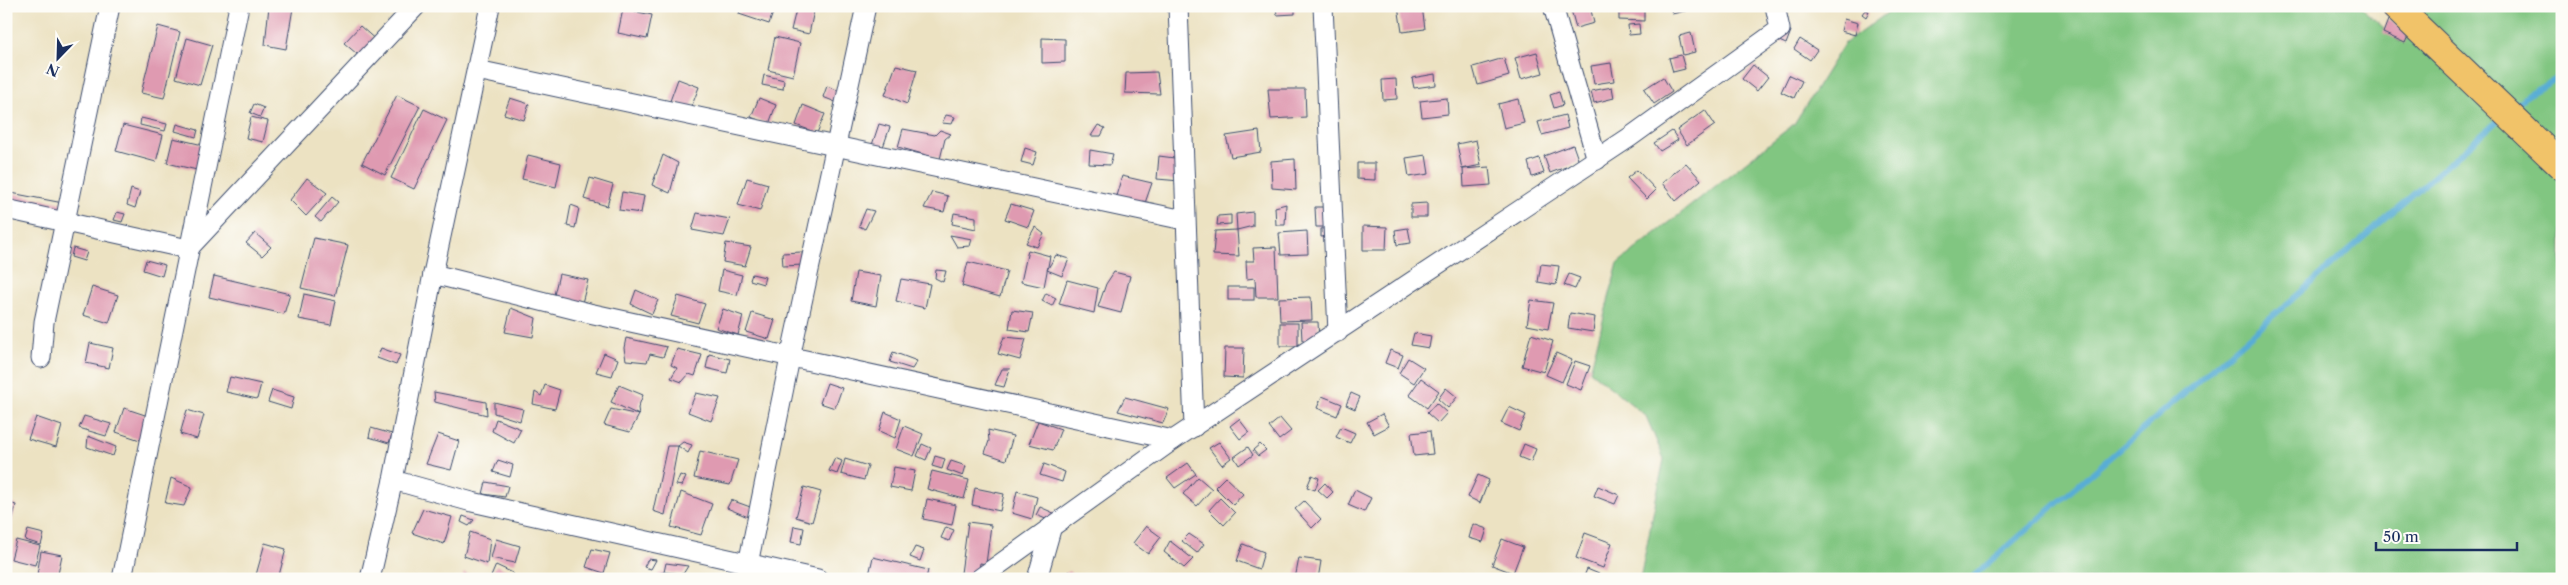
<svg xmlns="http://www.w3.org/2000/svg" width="2568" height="585" font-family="'Libre Caslon Text',serif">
<rect width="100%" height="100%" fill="#fdfcf7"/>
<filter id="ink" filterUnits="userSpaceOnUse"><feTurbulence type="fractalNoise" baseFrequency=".02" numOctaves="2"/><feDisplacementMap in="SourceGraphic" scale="10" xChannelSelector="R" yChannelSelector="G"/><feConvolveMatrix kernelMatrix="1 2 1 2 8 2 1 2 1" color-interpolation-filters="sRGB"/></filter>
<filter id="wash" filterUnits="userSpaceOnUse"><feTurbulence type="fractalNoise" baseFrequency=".0096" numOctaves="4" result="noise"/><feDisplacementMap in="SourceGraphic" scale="20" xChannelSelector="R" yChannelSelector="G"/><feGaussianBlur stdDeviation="1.12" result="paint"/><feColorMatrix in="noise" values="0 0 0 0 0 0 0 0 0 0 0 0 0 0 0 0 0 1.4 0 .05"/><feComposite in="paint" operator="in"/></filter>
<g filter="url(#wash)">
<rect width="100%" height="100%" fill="#ece2c2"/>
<polygon fill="#81c681" stroke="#4e7a70" points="1897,6 2359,6 2400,42 2398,6 2562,6 2562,579 1640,579 1664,459 1646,416 1590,371 1618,263 1794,124 1844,44"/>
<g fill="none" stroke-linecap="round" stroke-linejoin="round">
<g stroke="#59add5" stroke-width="5.5">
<polyline points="2511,109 2527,95 2562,76"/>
<polyline points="1970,579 2501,118"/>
</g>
</g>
<g id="blocks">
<g fill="#df9ab1">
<polygon points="269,6 293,8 286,49 265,45"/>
<polygon points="741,6 774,6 775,7 769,24 739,14"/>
<polygon points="797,6 815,6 809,34 791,30"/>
<polygon points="1276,6 1295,6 1295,14 1277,15"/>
<polygon points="1398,6 1422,6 1425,29 1402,32"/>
<polygon points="1570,6 1590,6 1594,23 1576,28"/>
<polygon points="1619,6 1644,6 1644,21 1619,20"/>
<polygon points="1670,6 1688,6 1689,10 1672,14"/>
<polygon points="623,9 652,15 647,39 618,33"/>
<polygon points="1865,10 1869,11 1866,17 1862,14"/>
<polygon points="1844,19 1858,23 1855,35 1841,31"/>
<polygon points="2388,20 2409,34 2405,43 2383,33"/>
<polygon points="1639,24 1640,34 1629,35 1628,25"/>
<polygon points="158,26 180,32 164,98 141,93"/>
<polygon points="360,26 378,42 363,59 344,43"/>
<polygon points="1783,28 1791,31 1786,44 1777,40"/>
<polygon points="1691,33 1695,52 1683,55 1679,36"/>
<polygon points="775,37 800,43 793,76 768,70"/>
<polygon points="187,38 212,45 200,85 176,78"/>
<polygon points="1042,38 1065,39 1065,62 1042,63"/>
<polygon points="1800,39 1817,50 1810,60 1794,49"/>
<polygon points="1537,52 1543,73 1521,79 1515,58"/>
<polygon points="1681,55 1685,69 1673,72 1669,58"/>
<polygon points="1504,58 1509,76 1478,85 1473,67"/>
<polygon points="1611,63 1614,81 1594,84 1591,66"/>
<polygon points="896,65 917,70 907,104 885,95"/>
<polygon points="1753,65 1768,77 1757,91 1742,79"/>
<polygon points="1157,72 1160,94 1125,93 1126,73"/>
<polygon points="1435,74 1436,85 1414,88 1412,78"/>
<polygon points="764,75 784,80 783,89 762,85"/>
<polygon points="1789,75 1802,81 1794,98 1781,92"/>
<polygon points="1663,77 1672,92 1654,104 1644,89"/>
<polygon points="678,79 699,87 691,108 670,101"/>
<polygon points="1396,79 1397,99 1383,100 1382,80"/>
<polygon points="827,86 842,92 838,103 823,97"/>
<polygon points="1612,87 1614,98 1594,103 1591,91"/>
<polygon points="1268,89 1305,89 1306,117 1271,119"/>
<polygon points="1559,92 1563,105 1554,108 1550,95"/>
<polygon points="397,95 420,106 385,175 362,163"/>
<polygon points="510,98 529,104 524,120 504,114"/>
<polygon points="759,98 776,105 769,124 751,117"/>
<polygon points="1447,98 1448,114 1422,117 1420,101"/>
<polygon points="1518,99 1524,123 1504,128 1498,104"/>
<polygon points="254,104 264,108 260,117 250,113"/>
<polygon points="803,105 825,114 817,133 796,125"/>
<polygon points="424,109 447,120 414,189 391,178"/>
<polygon points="1705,110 1715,125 1687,145 1677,130"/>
<polygon points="946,115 955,117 952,124 942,123"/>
<polygon points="1565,115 1568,128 1542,135 1538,122"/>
<polygon points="251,117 268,121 263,142 246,138"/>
<polygon points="141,118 167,124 165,131 140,125"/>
<polygon points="177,124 198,130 196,137 175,131"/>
<polygon points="879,124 890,127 883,147 872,145"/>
<polygon points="123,125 163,135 156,162 116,151"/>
<polygon points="1098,125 1105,128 1101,136 1091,136"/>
<polygon points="903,129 935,135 940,130 951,134 945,139 940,159 898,147"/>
<polygon points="1259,131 1261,152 1231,157 1226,136"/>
<polygon points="1672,131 1678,140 1660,151 1654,143"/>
<polygon points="173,138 203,145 197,170 167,163"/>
<polygon points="1476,140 1481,165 1462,169 1457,144"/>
<polygon points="1573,145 1579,162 1550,173 1544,156"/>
<polygon points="1025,148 1037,152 1033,165 1021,162"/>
<polygon points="1090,150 1113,154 1110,165 1089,164"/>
<polygon points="528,155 561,163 556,187 522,179"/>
<polygon points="663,155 678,163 670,193 652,185"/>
<polygon points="1426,155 1429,174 1409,177 1406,158"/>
<polygon points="1159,156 1182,159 1180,181 1157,179"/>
<polygon points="1539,158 1544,173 1532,177 1528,162"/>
<polygon points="1295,159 1296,190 1272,188 1271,161"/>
<polygon points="1357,163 1375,163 1375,180 1357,179"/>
<polygon points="1686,163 1701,180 1676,201 1662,183"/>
<polygon points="1489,167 1491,185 1464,187 1463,169"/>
<polygon points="1637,170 1656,190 1647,199 1627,178"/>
<polygon points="1122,176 1152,183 1145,203 1116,196"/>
<polygon points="307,178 327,193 306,216 290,200"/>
<polygon points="590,178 613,185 607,206 584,199"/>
<polygon points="747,178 768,184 760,211 738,205"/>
<polygon points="131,189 140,192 135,208 127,205"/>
<polygon points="6,192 63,203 61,215 6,205"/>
<polygon points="622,192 644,196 641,213 619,210"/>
<polygon points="932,192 948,196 944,212 924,208"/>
<polygon points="332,197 338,202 321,222 315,217"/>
<polygon points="1427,203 1427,217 1411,217 1411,204"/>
<polygon points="1011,204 1034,211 1028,227 1005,219"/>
<polygon points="1286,204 1285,225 1276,225 1275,207"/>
<polygon points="571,205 579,208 575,228 567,226"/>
<polygon points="1315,207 1330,207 1331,227 1316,227"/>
<polygon points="866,209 874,211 865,229 859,226"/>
<polygon points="117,212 125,214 122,222 114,220"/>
<polygon points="1253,212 1253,226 1237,230 1239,256 1213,255 1215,231 1237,230 1236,214"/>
<polygon points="697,213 730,219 724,236 692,230"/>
<polygon points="954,213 976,217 976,229 952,224"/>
<polygon points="1231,215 1231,224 1217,225 1218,216"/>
<polygon points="1363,226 1387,227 1386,250 1363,250"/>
<polygon points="1035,227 1044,234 1037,247 1026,243"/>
<polygon points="1331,228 1332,236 1321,237 1321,229"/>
<polygon points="1408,228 1411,243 1397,245 1395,230"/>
<polygon points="1307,231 1308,254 1281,255 1279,233"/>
<polygon points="255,233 271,247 262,256 246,243"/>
<polygon points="950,235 972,239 970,246 957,247"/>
<polygon points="314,238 348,245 335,296 301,288"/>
<polygon points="726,243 751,247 745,266 723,262"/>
<polygon points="1276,247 1278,297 1256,297 1255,278 1247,279 1246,261 1254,261 1253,248"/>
<polygon points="73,248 87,252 84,261 71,257"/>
<polygon points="1028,250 1050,256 1044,287 1021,282"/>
<polygon points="802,252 803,265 783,266 782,253"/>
<polygon points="1056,255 1069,259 1062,276 1047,270"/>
<polygon points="146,260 165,265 162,276 143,270"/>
<polygon points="968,262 1007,271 1000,297 962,286"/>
<polygon points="1541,264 1559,266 1556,285 1538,282"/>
<polygon points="722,270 742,275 737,295 718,291"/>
<polygon points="936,270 946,271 943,282 935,278"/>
<polygon points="856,272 881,276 876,306 851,301"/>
<polygon points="1114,272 1130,276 1121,313 1098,307 1106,284"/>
<polygon points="559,274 588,280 582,303 554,295"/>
<polygon points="752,274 765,277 763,284 750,280"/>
<polygon points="1569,274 1580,278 1575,289 1564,285"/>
<polygon points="214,276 290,294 284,314 209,297"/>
<polygon points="901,279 930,284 925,308 896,301"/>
<polygon points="1067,280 1098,288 1094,313 1059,304"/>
<polygon points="92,287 118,295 109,323 83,315"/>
<rect x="1228" y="287" width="26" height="13"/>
<polygon points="636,290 658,300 652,314 631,304"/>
<polygon points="1046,293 1056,298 1052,306 1042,301"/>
<polygon points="304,294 336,301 331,325 299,319"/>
<polygon points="678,296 705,304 698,323 671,316"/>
<polygon points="1311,297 1312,320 1280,321 1279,298"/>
<polygon points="1531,300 1553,303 1548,329 1527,325"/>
<polygon points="511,308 536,318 533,337 505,332"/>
<polygon points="723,309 743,316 738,335 716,328"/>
<polygon points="1012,310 1033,313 1029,332 1009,329"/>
<polygon points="752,313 775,320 769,339 746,332"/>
<polygon points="1570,313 1595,317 1593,332 1568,328"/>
<polygon points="1301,322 1318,322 1319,340 1302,340"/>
<rect x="1280" y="323" width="18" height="23"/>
<polygon points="1414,333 1431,336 1429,348 1411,345"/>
<polygon points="1531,334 1553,341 1544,372 1522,366"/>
<polygon points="1004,337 1026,339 1020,360 998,354"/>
<polygon points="626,338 667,347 663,357 650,354 647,362 626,360 624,348"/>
<polygon points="90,343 113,348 109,368 86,363"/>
<polygon points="381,348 400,355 396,365 377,358"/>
<polygon points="1225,348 1244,348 1243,378 1224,377"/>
<polygon points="677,349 702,355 695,376 689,374 682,382 671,378 677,368 671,365"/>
<polygon points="1390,350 1403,355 1398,368 1385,363"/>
<polygon points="893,352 917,361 912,369 890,362"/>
<polygon points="604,353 618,359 612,376 596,372"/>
<polygon points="1556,353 1572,360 1562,382 1546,375"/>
<polygon points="709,354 730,359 727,373 706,368"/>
<polygon points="1408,358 1424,368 1414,383 1399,373"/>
<polygon points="1575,361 1590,366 1581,390 1566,384"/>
<polygon points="1002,369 1010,369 1004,387 995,385"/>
<polygon points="230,377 261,384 257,399 226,392"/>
<polygon points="1421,378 1439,391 1427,408 1409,395"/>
<polygon points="827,383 842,388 835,408 820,403"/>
<polygon points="545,385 560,390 555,409 533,404 535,392 541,396"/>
<polygon points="619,385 643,395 638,408 639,415 611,402"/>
<polygon points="1446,388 1457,397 1448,408 1438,399"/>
<polygon points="272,390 294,397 291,409 268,402"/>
<polygon points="434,392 486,402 487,415 435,402"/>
<polygon points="696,393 720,398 711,421 688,412"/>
<polygon points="1351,393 1360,397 1355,409 1346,405"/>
<polygon points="1322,396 1342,404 1337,416 1317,408"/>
<polygon points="1125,397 1169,409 1163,423 1118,411"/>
<polygon points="494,402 523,409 520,421 494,413"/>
<polygon points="1436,403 1447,413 1438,423 1427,413"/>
<polygon points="1509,407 1526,415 1519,431 1501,423"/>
<polygon points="124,408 148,416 140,440 116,432"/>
<polygon points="611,409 639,415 630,432 604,425"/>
<polygon points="187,410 204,415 197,439 180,434"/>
<polygon points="885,412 901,419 895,438 879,431"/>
<polygon points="1382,414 1389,426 1374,434 1367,422"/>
<polygon points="84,416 111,424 106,436 79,428"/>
<polygon points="36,417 62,426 56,447 28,439"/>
<polygon points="1280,418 1291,431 1279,440 1269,427"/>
<polygon points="496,419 521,429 514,443 492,431"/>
<polygon points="1239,419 1249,432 1240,439 1230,426"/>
<polygon points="1038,421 1061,429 1053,450 1029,444"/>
<polygon points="904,426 923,434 914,456 896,449"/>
<polygon points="1341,427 1355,433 1350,443 1336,437"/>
<polygon points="371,428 392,434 389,443 369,437"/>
<polygon points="988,430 1013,436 1006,460 985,453 989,441"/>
<polygon points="1430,431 1433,454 1414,456 1411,433"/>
<polygon points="438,434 459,441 451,470 426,464"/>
<polygon points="88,436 116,447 113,456 87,447"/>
<polygon points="683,442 692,445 688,453 678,446"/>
<polygon points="1219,442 1231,458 1222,465 1209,448"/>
<polygon points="922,444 931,448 926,460 917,456"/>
<polygon points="1260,444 1266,450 1258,456 1253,450"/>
<polygon points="1524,444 1536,449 1531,462 1519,457"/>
<polygon points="667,446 678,446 665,515 653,511"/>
<polygon points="1248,447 1253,455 1239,465 1234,457"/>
<polygon points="700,451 738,460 730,485 694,478"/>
<polygon points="935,456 945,459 942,469 932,466"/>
<polygon points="835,458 842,461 837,474 829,471"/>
<polygon points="845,459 868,466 864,480 841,474"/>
<polygon points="498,460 513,465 510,477 493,472"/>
<polygon points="951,461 966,466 963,476 947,470"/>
<polygon points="1188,463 1196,474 1175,488 1167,478"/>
<polygon points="1044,464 1065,472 1062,482 1040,475"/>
<polygon points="894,467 915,471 911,491 890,487"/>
<polygon points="932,471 969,480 964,499 927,489"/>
<polygon points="680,475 686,477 682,486 676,485"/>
<polygon points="1312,475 1319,478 1315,490 1307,487"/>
<polygon points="1478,475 1489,480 1480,503 1468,497"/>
<polygon points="1198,477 1212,489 1197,506 1183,494"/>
<polygon points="1225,477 1243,494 1233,505 1215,487"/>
<polygon points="171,478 192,487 184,506 165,503"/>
<polygon points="486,482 508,486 505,497 483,494"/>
<polygon points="1325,483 1333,492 1327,498 1318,490"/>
<polygon points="1598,486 1619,495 1615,504 1594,496"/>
<polygon points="804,487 821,492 812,522 796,517"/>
<polygon points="975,488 1004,494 1000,511 972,505"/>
<polygon points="1355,490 1371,498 1364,512 1348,505"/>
<polygon points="1017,491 1037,497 1032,519 1012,513"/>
<polygon points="681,492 712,504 701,535 671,527"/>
<polygon points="1220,498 1235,513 1224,525 1209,510"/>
<polygon points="927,499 956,505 952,525 923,519"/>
<polygon points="731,500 753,508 748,517 727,508"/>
<polygon points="1304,501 1321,519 1312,528 1295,509"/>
<polygon points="6,502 16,505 9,532 6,531"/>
<polygon points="1040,507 1056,514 1053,522 1036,515"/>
<polygon points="423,509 452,517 444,544 412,533"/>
<polygon points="463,516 474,520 469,526 461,522"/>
<polygon points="968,522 991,525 986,564 980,563 978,575 961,573"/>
<polygon points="1473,524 1487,529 1483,542 1469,538"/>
<polygon points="794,526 804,528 801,544 791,542"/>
<polygon points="1146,526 1161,537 1148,554 1133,543"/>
<polygon points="946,527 954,530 949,541 941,538"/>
<polygon points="28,530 44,534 41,545 25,540"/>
<polygon points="470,532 490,539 487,564 464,556"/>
<polygon points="1585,533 1612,543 1603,568 1576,558"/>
<polygon points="1189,534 1204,544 1197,553 1182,541"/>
<polygon points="496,539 520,546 515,563 491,558"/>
<polygon points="1502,539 1523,547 1513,573 1492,565"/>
<polygon points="16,540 40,546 35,565 11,559"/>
<polygon points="1170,541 1193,559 1184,568 1164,552"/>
<polygon points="265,543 286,549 278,579 256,575"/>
<polygon points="1243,544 1264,552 1259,569 1237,561"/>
<polygon points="915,547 924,550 920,561 910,557"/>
<polygon points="592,549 610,553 604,573 586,567"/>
<polygon points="41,551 62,555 57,579 37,575"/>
<polygon points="873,557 928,570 926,579 885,579 869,575"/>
<polygon points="1299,558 1321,561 1318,579 1295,579"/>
<polygon points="648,559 656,560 651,569 644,567"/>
<polygon points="666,563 688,566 683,574 664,572"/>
<polygon points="496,565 513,573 511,579 490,579"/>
<polygon points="1587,569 1611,579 1583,579"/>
<polygon points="1069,571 1075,579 1062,579 1061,578"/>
<polygon points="664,572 664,579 658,579 658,574"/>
<polygon points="464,573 480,578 480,579 462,579"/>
</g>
</g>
</g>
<g filter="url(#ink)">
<use href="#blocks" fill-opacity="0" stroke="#3a4a6d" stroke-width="1"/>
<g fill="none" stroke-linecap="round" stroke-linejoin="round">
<g stroke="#3a4a6d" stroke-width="21">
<g id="minor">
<polyline points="1178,6 1194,427"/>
<polyline points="1323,6 1338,332"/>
<polyline points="1553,6 1597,160"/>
<polyline points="477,70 1184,220"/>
<polyline points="6,209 188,249 416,6"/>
<polyline points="433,274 589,313 1173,440"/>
<polyline points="41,358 44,322 110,6"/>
<polyline points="393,480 472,502 818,579"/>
<polyline points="122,579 239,6"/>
<polyline points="370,579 393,480 433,274 490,6"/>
<polyline points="745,579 790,358 866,6"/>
<polyline points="979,579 1173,440 1630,137 1780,29 1775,6"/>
<polyline points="1037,579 1052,526"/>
</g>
</g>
<g stroke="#3a4a6d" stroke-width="30">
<polyline id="trunk" points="2395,6 2562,166"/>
</g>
<use href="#minor" stroke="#fff" stroke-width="19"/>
<use href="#trunk" stroke="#f1c369" stroke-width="28"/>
</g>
</g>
<rect width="2568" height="585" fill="none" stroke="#fdfcf7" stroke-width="25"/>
<g transform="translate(58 58) rotate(203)" stroke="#fdfcf7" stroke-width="4" paint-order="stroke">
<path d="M0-4L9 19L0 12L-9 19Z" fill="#1b2f5e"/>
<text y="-8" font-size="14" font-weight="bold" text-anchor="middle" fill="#1b2f5e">N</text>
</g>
<path d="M2376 542v8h141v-8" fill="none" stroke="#1b2f5e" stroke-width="2.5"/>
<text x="2383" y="542" font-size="15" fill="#1b2f5e" stroke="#fdfcf7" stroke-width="4" paint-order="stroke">50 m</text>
</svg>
